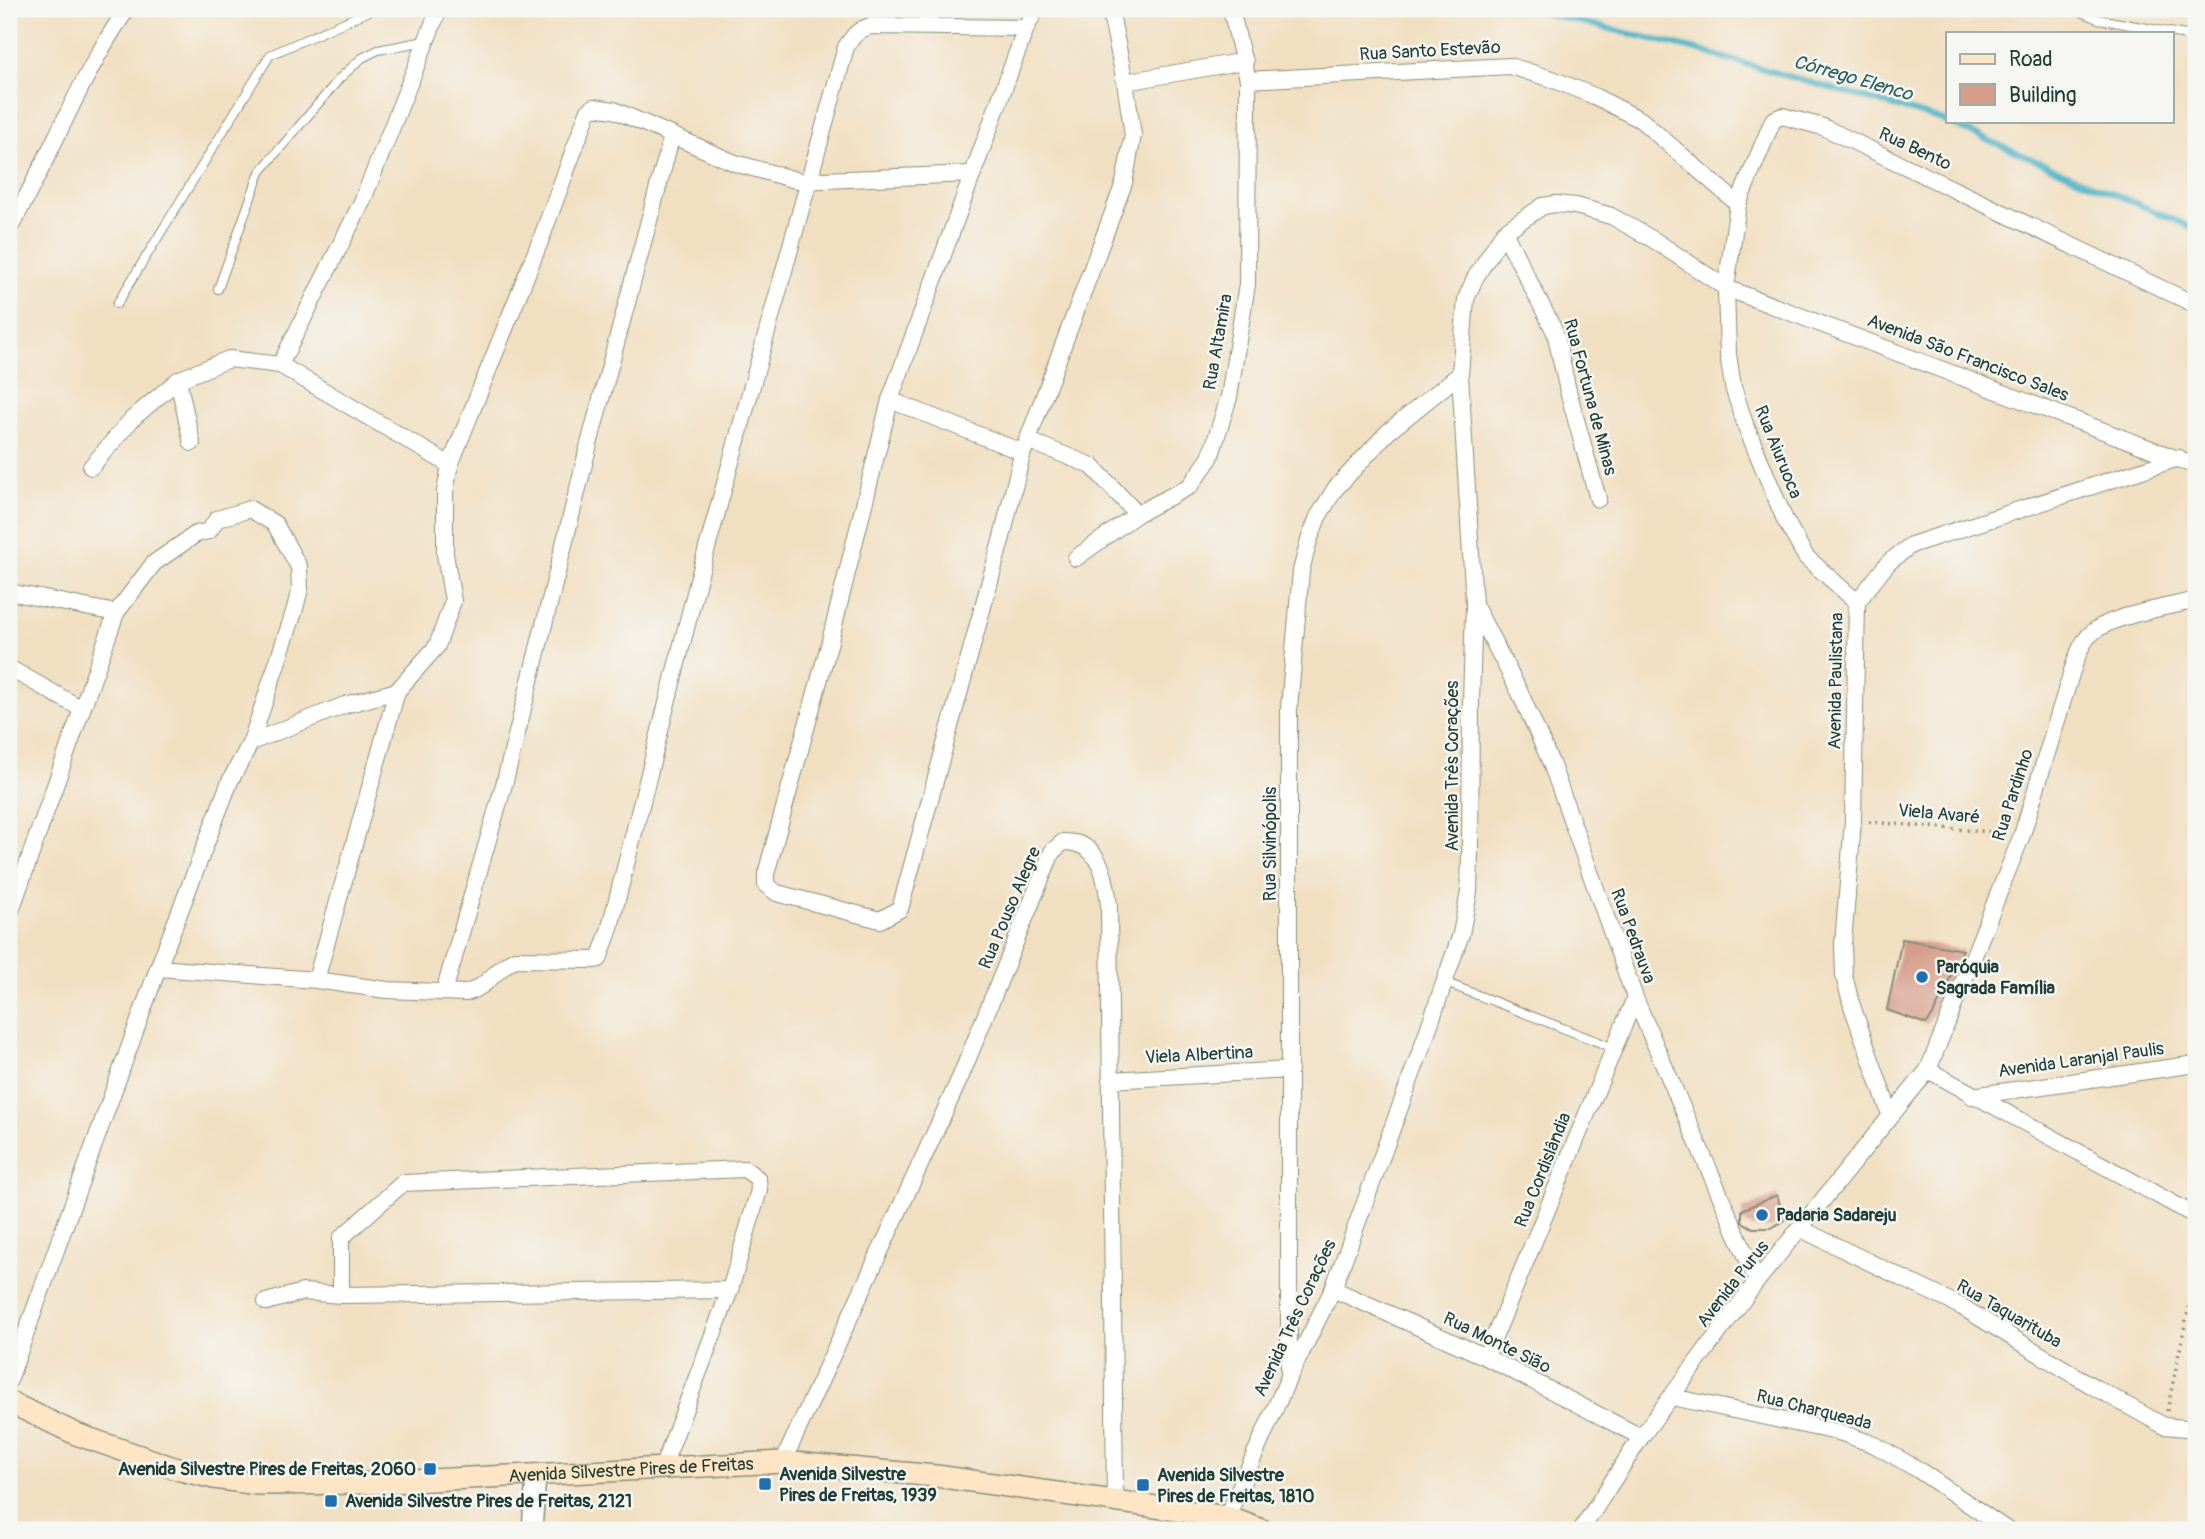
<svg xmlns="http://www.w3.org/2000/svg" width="2205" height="1539" font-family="Pangolin,sans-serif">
<rect width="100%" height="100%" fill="#f6f6f2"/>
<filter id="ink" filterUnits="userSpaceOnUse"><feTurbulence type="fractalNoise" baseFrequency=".0143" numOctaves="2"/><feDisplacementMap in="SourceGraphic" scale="14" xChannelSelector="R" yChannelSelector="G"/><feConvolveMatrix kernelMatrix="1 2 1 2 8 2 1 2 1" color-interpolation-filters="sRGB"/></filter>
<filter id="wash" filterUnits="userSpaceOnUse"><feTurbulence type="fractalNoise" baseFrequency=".00686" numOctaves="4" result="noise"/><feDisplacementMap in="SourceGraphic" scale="28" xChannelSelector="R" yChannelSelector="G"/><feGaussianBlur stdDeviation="1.57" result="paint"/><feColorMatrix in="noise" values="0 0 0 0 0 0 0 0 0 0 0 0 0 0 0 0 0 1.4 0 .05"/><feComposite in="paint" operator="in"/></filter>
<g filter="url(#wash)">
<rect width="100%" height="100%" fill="#f1dfc1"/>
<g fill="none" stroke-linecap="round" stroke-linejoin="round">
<polyline stroke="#45b1c3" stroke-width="6" points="1528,9 1693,49 1939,119 2196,229"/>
</g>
<g id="blocks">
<g fill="#d69d8b">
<polygon points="1902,939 1963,950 1933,1015 1926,1024 1887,1010"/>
<polygon points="1777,1195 1784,1221 1771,1228 1753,1228 1742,1222 1742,1210"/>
</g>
</g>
</g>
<g filter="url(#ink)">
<use href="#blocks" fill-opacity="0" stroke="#888e7a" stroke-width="2"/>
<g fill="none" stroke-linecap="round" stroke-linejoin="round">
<g stroke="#888e7a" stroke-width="10">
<g id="service">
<polyline points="2074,9 2098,19 2196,37"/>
<polyline points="218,289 260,172 340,78 362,58 378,50 425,41"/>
<polyline points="117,304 270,55 374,9"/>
<polyline points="1444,982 1614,1048"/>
</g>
</g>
<g stroke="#888e7a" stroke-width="18">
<g id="minor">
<polyline points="1036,9 1026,28 890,400 829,645 766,874 766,885 777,893 880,920 900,909 1002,537 1022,455 1124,183 1133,135 1125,82 1110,9"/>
<polyline points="1248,80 1510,66 1552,79 1596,97 1641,120 1738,204"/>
<polyline points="1125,82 1245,61"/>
<path d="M9,229C51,157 79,77 127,9"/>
<polyline points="1504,232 1555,332 1568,391 1598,499"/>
<polyline points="280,365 362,202 439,9"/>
<polyline points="178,380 192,443"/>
<polyline points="890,400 1022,452"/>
<polyline points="1027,440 1092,466 1137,514"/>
<polyline points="450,465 541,239 588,112 594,107 614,110 735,163 799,181 972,174"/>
<polyline points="91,467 132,419 178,380 229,359 280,365 450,465 445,492 445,554 453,601 437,646 397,691 345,705 251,742"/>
<polyline points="1076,558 1137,514 1190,486 1210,458 1229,397 1247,284 1248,80 1231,9"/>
<polyline points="9,592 116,613"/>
<polyline points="1857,602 1806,557 1785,520 1745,424 1733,387 1728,354 1726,288 1738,204 1773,120 1782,116 1823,127 2196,305"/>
<polyline points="1475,606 1520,693 1551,763 1635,998 1757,1281"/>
<polyline points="9,668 82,709"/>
<polyline points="9,916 116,613 154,563 196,534 209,531 217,519 250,509 275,524 299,567 300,589 294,612 251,742 230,781 158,968 9,1380"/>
<path d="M158,968L316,980L387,990L466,993C487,988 496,968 515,959L595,960L599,959L609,931L699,577L846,47C853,36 858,29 871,26L1026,28"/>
<polyline points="316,980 397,691"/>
<polyline points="444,992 505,781 589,444 672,135"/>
<polyline points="1928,1070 2196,1216"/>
<polyline points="1110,1080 1290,1070"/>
<polyline points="1972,1096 2196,1064"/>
<polyline points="1890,1114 1852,1006 1844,976 1843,944 1853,821 1857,602 1888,563 1911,545 2179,458"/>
<polyline points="1801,1229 1962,1307 2094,1387 2164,1426 2196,1429"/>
<polyline points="1333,1289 1486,1357 1641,1437"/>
<polyline points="341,1295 341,1238 403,1183 745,1169 758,1179 759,1190 730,1290 662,1469"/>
<polyline points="266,1302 303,1292 341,1295 730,1290"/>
<polyline points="1486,1357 1635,998"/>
<polyline points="1289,1372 1289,708 1301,571 1309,540 1318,517 1335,489 1388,432 1460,374"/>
<polyline points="1672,1397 1842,1433 1875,1445 1917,1469 2007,1530"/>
<path d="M783,1462L960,1078L1052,852L1063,842C1100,841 1106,876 1109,906L1115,1501"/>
<polyline points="1227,1517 1289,1377 1333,1289 1421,1050 1461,934 1469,892 1470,853 1471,702 1474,604 1460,374 1466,299 1475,278 1504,232 1543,206 1556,204 1576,206 1611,216 1654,240 1726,288 2196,466"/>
<path d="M1581,1530L1641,1437L1757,1281L1928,1070L2022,835L2072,671C2077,657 2081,642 2092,633C2111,615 2170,607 2196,600"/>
</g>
</g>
<g stroke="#888e7a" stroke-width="22">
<polyline id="tertiary" points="532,1530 536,1476"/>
</g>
<g stroke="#888e7a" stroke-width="24">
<g id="secondary">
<path id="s1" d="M9,1402L76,1434L177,1469L214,1478L258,1484L372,1483L783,1462L936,1476L1227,1517L1262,1530"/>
</g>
</g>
<g stroke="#888e7a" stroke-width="3.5" stroke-dasharray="2 5" stroke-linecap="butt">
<polyline points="1869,822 2004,833"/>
<polyline points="2167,1411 2196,1272"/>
</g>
<use href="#service" stroke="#fff" stroke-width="8"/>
<use href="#minor" stroke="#fff" stroke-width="16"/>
<use href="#tertiary" stroke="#fff" stroke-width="19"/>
<use href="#secondary" stroke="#fde5c5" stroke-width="21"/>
</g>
</g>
<g fill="#1f6fb2" stroke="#f6f6f2" stroke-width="2.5">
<circle cx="1922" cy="977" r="7"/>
<circle cx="1762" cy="1215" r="7"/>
<rect x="423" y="1462" width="14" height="14" rx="3.5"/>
<rect x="758" y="1477" width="14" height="14" rx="3.5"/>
<rect x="1136" y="1478" width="14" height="14" rx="3.5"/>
<rect x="324" y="1494" width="14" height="14" rx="3.5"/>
</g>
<g text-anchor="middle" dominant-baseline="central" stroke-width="5" stroke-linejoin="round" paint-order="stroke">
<g font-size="18" fill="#1f3d34" stroke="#f6f6f2">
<text transform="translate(1430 51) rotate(-3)">Rua Santo Estevão</text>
<text transform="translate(1915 149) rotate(25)">Rua Bento</text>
<text transform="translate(1218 342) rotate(-80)">Rua Altamira</text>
<text transform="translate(1968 358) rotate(21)">Avenida São Francisco Sales</text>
<text transform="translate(1590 397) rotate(75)">Rua Fortuna de Minas</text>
<text transform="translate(1778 452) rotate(68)">Rua Aiuruoca</text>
<text transform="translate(1836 681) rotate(-89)">Avenida Paulistana</text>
<text transform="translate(1452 766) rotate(-90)">Avenida Três Corações</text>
<text transform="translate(2013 795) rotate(-72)">Rua Pardinho</text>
<text transform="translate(1939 814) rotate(5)">Viela Avaré</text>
<text transform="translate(1270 844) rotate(-90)">Rua Silvinópolis</text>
<text transform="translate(1010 908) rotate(-67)">Rua Pouso Alegre</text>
<text transform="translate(1633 936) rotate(70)">Rua Pedrauva</text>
<text transform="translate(1199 1055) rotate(-3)">Viela Albertina</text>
<text transform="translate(2081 1060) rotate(-8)">Avenida Laranjal Paulis</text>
<text transform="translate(1543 1170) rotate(-68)">Rua Cordislândia</text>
<text transform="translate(1733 1284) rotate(-52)">Avenida Purus</text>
<text transform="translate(2009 1314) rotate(30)">Rua Taquarituba</text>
<text transform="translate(1295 1318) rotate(-65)">Avenida Três Corações</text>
<text transform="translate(1497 1343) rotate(26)">Rua Monte Sião</text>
<text transform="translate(1814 1410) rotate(14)">Rua Charqueada</text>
<text stroke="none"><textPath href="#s1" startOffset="637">Avenida Silvestre Pires de Freitas</textPath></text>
</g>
<g font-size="18" font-weight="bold" fill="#1f3d34" stroke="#f6f6f2" text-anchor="start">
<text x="1936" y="967">Paróquia<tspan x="1936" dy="21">Sagrada Família</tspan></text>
<text x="1776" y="1215">Padaria Sadareju</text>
<text x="416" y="1469" text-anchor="end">Avenida Silvestre Pires de Freitas, 2060</text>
<text x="779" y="1474">Avenida Silvestre<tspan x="779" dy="21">Pires de Freitas, 1939</tspan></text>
<text x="1157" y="1475">Avenida Silvestre<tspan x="1157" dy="21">Pires de Freitas, 1810</tspan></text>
<text x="345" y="1501">Avenida Silvestre Pires de Freitas, 2121</text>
</g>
<g font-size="19" font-style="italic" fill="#2a605f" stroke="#f6f6f2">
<text transform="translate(1853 78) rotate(16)">Córrego Elenco</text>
</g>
</g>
<rect width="2205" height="1539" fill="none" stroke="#f6f6f2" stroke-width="35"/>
<rect x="1946" y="32" width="228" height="91" fill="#f6f6f2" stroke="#a0aca6" stroke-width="2"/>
<rect x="1960" y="54" width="35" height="10" fill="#fde5c5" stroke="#a0aca6" stroke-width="2"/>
<text x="2009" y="66" font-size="21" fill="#1f3d34">Road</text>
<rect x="1960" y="84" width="35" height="21" fill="#d69d8b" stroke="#a0aca6" stroke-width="2"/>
<text x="2009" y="102" font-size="21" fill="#1f3d34">Building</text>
</svg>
